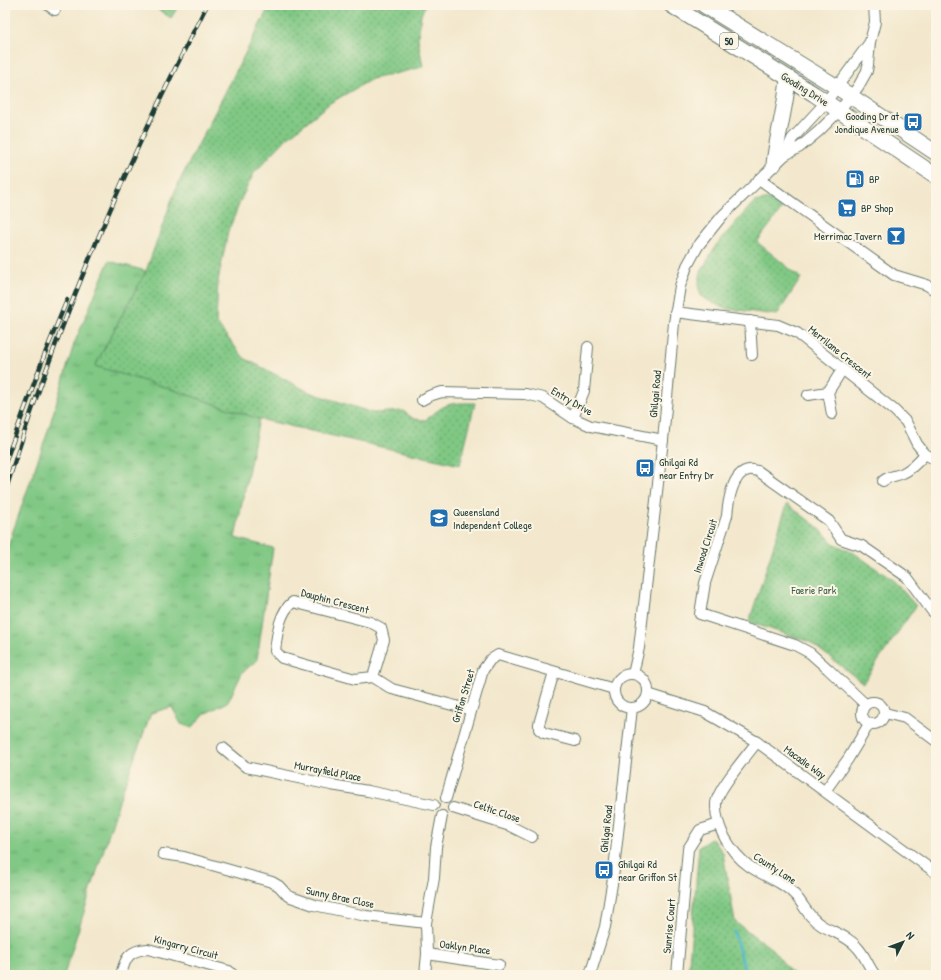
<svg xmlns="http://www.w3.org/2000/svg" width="941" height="980" font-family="'Patrick Hand',sans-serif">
<defs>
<pattern id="grass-tufts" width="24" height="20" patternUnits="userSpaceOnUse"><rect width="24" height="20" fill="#80c884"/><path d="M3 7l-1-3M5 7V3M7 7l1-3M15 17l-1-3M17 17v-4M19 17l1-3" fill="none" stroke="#68a46d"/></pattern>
<pattern id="park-dots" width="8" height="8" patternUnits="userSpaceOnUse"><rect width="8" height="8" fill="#80c884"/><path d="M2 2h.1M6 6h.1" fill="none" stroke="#68a46d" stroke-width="1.8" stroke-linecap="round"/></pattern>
</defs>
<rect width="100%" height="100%" fill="#fcf5e5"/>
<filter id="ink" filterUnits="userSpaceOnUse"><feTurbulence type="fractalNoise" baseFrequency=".025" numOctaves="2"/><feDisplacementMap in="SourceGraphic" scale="8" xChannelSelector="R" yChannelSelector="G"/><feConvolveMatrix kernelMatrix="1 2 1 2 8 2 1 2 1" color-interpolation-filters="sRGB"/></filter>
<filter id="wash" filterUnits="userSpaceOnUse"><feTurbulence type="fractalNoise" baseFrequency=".012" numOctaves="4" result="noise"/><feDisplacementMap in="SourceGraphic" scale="16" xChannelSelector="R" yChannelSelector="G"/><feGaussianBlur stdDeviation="0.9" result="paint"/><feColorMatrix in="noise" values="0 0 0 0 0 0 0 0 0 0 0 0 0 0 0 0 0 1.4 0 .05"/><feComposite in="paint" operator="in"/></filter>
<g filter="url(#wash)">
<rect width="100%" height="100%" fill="#f3e8cd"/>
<polygon fill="url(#grass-tufts)" stroke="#50825c" points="109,261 146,271 95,366 171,389 259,419 235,538 273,548 257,660 242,673 228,702 204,714 192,728 181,724 172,707 151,713 122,792 64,975 5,975 5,557 13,531 47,434 74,344"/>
<g fill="url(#park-dots)" stroke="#50825c">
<polygon points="151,5 179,5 171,18"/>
<path d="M270,5H425L421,15L418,39L423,67L372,79L330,103L287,138L254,173L242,197L228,232L218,281L216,323L244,358L309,392L373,413L403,411L414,419L426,420C447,402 448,403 475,403L460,465L259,419L171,389L95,366L146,271L176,188Z"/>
<polygon points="770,199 782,209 757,242 801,278 777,315 723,308 702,297 698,286 701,272 716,245 754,202"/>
<polygon points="787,504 819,528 833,543 854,553 894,581 916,606 863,683 810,642 749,622"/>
<polygon points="712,838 723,853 735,922 772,949 793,975 688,975 699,847"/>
</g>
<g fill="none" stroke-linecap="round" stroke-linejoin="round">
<polyline stroke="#4ab7c4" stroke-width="3" points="734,932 746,975"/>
</g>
</g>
<g filter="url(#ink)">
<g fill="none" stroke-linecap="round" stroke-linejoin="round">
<g stroke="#69796a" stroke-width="12">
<g id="minor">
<polyline points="48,5 55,10"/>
<polyline points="785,155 792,139 826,102 870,42"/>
<polyline points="759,179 894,275 927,285 936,291"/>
<polyline points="675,312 778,325 797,333 894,410 906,422 917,444 925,454 936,460"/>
<polyline points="750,321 752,355"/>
<polyline points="828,392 832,414"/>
<polyline points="808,395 828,392 842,370"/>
<polyline points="422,400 429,396 442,392 525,394 543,398 573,418 591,426 663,440"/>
<polyline points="573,418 584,391 588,347"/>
<path d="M883,481C890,475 895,477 903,473C912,469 919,461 925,454"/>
<polyline points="554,672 539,724 539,729 544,733 575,741"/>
<polyline points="633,674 639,648 663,440 674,323 680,286 683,278 687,266 698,246 722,216 785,155 800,147 819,131 839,111 858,87 867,71 868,65 870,42 875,22 874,5"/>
<circle cx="631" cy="691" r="17"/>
<path d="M373,677L384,640L381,628L370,622L293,602C279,612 277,635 275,651L282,658L355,679L373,677L392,689L471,710"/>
<polyline points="648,694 705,712 757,742 936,873"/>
<circle cx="873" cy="713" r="11"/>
<path d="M865,704L828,669L810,653L795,645L700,614L705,583L727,516C728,503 732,472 749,470C752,469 756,471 758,471L829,521L841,539L862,546L907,577L932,611L936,614"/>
<polyline points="885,713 905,718 936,741"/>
<path d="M757,742C748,754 716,791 716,804C715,827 731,853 749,866C764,877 783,881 795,895C805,906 807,916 821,925C832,932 848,936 857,947C865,955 868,966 875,975"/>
<polyline points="223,748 246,767 331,785 368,791 434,805"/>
<polyline points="825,791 848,759 869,724"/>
<polyline points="446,798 483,670 490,660 498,655 614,689"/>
<polyline points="453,808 510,826 532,837"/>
<polyline points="163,854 184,857 272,882 279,886 288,896 314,905 366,916 426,923"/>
<polyline points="427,954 499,965"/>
<path d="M121,975C125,958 129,950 148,949L229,971L233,975"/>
<polyline points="425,975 427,954 426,923 434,878 436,847 442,816"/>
<polyline points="590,975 605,927 613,878 632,708"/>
<polyline points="677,975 688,849 700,830 719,824"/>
</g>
</g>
<g stroke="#69796a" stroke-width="17">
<g id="primary">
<polyline points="671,5 814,94 936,176"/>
<polyline points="704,5 837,87 936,153"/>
<path d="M774,164C777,135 786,107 788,78"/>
</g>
</g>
<use href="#minor" stroke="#fff" stroke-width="10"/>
<use href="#primary" stroke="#fff" stroke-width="15"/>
<g stroke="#1f3d34" stroke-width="4.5">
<g id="rail">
<polyline points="5,463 44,356 67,300"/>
<path d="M5,492C57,324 127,161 207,5"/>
</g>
</g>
<use href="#rail" stroke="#fcf5e5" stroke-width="3" stroke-dasharray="9" stroke-linecap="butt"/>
</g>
</g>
<defs>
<g id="bus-square" transform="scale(1)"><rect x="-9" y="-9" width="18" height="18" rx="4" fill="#1f6fb2" stroke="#fcf5e5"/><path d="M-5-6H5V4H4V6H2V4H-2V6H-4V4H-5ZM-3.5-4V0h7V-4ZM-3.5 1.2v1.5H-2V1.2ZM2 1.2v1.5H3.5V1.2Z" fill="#fff"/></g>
<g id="fuel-square" transform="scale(1)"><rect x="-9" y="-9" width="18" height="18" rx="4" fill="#1f6fb2" stroke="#fcf5e5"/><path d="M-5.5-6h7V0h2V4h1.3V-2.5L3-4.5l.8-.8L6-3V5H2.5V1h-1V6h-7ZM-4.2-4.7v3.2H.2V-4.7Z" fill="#fff"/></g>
<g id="supermarket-square" transform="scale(1)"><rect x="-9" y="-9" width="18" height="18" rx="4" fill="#1f6fb2" stroke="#fcf5e5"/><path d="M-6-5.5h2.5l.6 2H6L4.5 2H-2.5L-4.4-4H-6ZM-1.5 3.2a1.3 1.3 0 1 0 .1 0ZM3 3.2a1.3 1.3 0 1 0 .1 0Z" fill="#fff"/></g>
<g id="bar-square" transform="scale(1)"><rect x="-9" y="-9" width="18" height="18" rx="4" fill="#1f6fb2" stroke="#fcf5e5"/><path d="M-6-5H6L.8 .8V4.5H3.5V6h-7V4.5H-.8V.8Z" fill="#fff"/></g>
<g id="school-square" transform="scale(1)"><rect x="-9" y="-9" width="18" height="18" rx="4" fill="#1f6fb2" stroke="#fcf5e5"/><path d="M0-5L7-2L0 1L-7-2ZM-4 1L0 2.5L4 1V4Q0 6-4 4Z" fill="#fff"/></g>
</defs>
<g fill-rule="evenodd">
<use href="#bus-square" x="913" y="122"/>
<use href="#fuel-square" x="855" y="179"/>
<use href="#supermarket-square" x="847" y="208"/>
<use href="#bar-square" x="896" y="236"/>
<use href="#bus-square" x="645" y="468"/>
<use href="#school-square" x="439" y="518"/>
<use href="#bus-square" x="604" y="870"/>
</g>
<g text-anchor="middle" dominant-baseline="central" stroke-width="4" stroke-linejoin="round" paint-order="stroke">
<rect fill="#fcf5e5" stroke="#617469" stroke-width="1" x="720" y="33" width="18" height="16" rx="3"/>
<g font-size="10" font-weight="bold" fill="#1f3d34">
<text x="729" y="41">50</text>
</g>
<g font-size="11" fill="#1f3d34" stroke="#fcf5e5">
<text transform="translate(805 89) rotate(32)">Gooding Drive</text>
<text transform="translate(840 352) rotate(39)">Merrilane Crescent</text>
<text transform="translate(655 394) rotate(-85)">Ghilgai Road</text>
<text transform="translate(572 401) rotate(30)">Entry Drive</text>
<text transform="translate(705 546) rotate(-72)">Inwood Circuit</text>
<text transform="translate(335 601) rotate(15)">Dauphin Crescent</text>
<text transform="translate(463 696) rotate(-73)">Griffon Street</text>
<text transform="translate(805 762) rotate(36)">Macadie Way</text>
<text transform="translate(328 771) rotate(11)">Murrayfield Place</text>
<text transform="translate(497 811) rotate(19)">Celtic Close</text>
<text transform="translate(606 829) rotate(-84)">Ghilgai Road</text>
<text transform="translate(775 868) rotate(33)">County Lane</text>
<text transform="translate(340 897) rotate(12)">Sunny Brae Close</text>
<text transform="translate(669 926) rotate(-85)">Sunrise Court</text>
<text transform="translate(186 947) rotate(15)">Kingarry Circuit</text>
<text transform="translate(465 947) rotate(8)">Oaklyn Place</text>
</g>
<g font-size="11" fill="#1f3d34" stroke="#fcf5e5" text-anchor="start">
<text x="899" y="116" text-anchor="end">Gooding Dr at<tspan x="899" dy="13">Jondique Avenue</tspan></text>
<text x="869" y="179">BP</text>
<text x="861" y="208">BP Shop</text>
<text x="882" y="236" text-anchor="end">Merrimac Tavern</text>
<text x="659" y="462">Ghilgai Rd<tspan x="659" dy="13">near Entry Dr</tspan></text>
<text x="453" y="512">Queensland<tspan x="453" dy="13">Independent College</tspan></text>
<text x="618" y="864">Ghilgai Rd<tspan x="618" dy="13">near Griffon St</tspan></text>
</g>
<g font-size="11" fill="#376048" stroke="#fcf5e5">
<text x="814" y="590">Faerie Park</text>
</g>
</g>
<rect width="941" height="980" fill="none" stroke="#fcf5e5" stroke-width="20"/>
<g transform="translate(903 942) rotate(48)" stroke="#fcf5e5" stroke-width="3" paint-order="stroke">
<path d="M0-3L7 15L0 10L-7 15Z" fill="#1f3d34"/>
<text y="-6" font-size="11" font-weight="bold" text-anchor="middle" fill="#1f3d34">N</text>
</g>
</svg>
